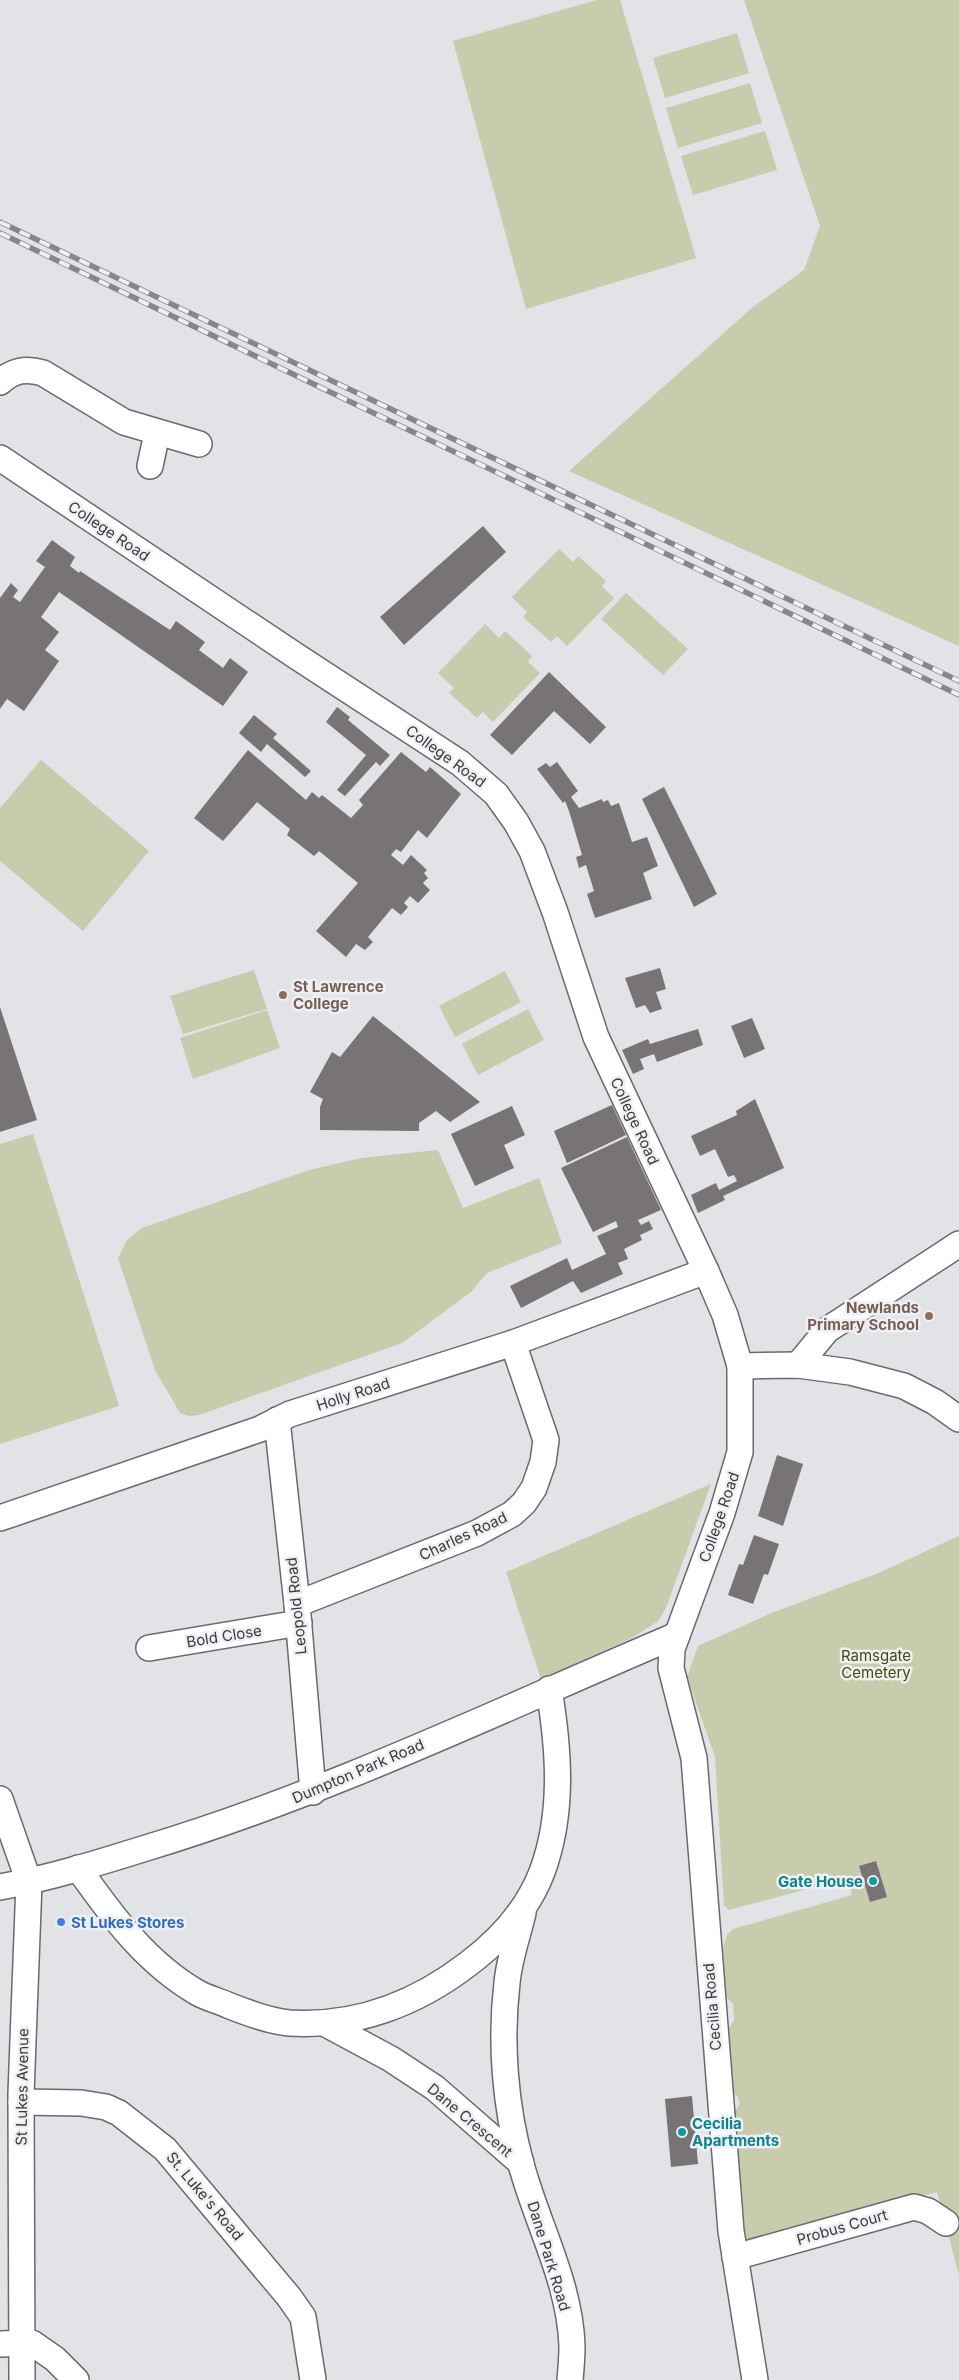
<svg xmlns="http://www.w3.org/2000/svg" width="959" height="2380" font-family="Inter,sans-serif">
<rect width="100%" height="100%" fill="#e1e3e6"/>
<g fill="#c8cbac">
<polygon points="597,0 620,0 696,258 526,309 453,41"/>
<polygon points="744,0 959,0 959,646 569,471 753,307 804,270 820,226"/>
<polygon points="737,33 749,73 665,98 653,58"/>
<polygon points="750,83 762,123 678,148 666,108"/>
<polygon points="765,131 777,170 693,195 681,156"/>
<polygon points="559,549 573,562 578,556 606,581 602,586 614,598 567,646 557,636 551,642 523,617 527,612 512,597"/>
<polygon points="626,593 688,649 663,675 601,619"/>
<polygon points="485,624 499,638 505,631 532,656 528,662 540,673 493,722 483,712 477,718 449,693 454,688 438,673"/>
<polygon points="41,760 149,851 83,931 0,861 0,808"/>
<polygon points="254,970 267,1009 183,1034 170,996"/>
<polygon points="505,971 521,1002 455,1037 439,1006"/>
<polygon points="528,1009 544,1040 478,1075 462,1044"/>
<polygon points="267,1010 280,1048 193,1079 180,1038"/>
<polygon points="33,1134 119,1406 0,1444 0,1144"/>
<polygon points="438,1150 463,1208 539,1178 562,1243 487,1273 471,1292 402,1343 199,1415 189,1416 180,1413 155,1370 118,1258 127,1240 142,1228 309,1170 361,1158"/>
<polygon points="711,1484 666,1608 658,1621 634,1637 541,1679 506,1572"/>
<polygon points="959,1536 959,2275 937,2192 746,2243 735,2111 740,2104 738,2097 734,2093 729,2028 734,2020 733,2004 725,1996 722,1950 727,1935 733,1929 852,1895 848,1878 729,1910 724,1905 715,1757 687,1677 698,1646 774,1612 876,1574"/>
</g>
<g fill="#787476">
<polygon points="483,526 506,552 404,645 380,617"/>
<polygon points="52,540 75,557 70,566 79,573 80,571 170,630 176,621 205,642 199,650 223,668 230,658 248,672 223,706 59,592 41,617 59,632 45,650 59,661 24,711 7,699 0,709 0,598 11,583 18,590 13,597 20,602 45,567 36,561"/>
<polygon points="549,672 606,727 590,744 554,711 512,755 490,735"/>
<polygon points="337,707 350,717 348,720 390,755 380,766 376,762 345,796 337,790 366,755 326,722"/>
<polygon points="254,715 277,734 273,738 311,771 305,777 267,744 261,752 239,733"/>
<polygon points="248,750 306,800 312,792 319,798 322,795 351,818 363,805 359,800 401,752 426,772 430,767 461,794 427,838 418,830 401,852 396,849 391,855 403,865 411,855 427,870 424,873 428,878 423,883 430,890 418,903 410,896 404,903 408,907 401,915 392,908 368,937 373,942 365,950 356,944 346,957 316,931 358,883 319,851 314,856 287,835 290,829 257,802 223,841 194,818"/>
<polygon points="557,762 578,791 571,797 579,808 602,799 603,802 608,800 611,806 619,803 632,842 647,837 658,866 643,873 652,899 595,918 587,894 594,891 586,865 579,868 576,857 582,855 569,811 565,801 563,803 537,769 546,763 550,767"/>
<polygon points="664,787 717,894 694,907 642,799"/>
<polygon points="660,968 666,989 656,992 662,1009 650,1013 645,1005 636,1008 625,978"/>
<polygon points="0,1007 37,1120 0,1132"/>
<polygon points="373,1016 480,1102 450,1122 436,1111 419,1123 419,1131 320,1130 320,1107 323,1099 310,1092 332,1052 340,1057"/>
<polygon points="752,1018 765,1049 744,1058 731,1026"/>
<polygon points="698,1029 703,1045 657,1062 654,1054 640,1059 644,1069 633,1074 622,1050 648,1039 650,1044"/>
<polygon points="755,1099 784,1168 723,1196 725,1200 698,1213 691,1195 716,1183 719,1190 737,1181 734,1175 728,1177 715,1149 700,1156 691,1136 737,1115 736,1111"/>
<polygon points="612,1105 626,1135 567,1163 554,1131"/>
<polygon points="512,1106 525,1135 504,1145 514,1168 475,1186 451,1134"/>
<polygon points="627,1137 661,1210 638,1220 641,1225 649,1221 653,1229 640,1235 642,1240 624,1249 628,1259 618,1263 623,1274 581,1293 573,1281 521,1308 510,1286 567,1258 572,1270 606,1254 597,1236 618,1227 616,1221 593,1232 561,1168"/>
<polygon points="777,1455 803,1464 783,1526 758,1516"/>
<polygon points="754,1535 779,1544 768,1575 764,1574 753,1604 728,1595 739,1564 743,1565"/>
<polygon points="876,1861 887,1897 870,1902 859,1866"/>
<polygon points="692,2096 698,2164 671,2167 665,2099"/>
</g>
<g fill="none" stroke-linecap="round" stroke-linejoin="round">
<g stroke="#696a6d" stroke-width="28">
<g id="minor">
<path d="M0,382C14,370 25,368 43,373L124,422L199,444"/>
<polyline points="0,458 296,656 460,763 496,794 516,822 532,851 555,912 596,1037 706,1271 725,1315 740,1366 740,1452 722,1513 672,1649 671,1668 694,1758 731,2231 755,2380"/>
<polyline points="150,466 157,433"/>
<polyline points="798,1365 827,1330 959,1244"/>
<polyline points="740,1366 798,1365 850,1372 904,1386 935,1402 959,1419"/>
<polyline points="277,1420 297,1604 313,1792"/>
<polyline points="0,1518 260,1429 290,1414 513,1343 706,1271"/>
<polyline points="297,1604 477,1533 512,1514 524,1503 534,1488 543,1462 546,1440 513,1343"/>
<polyline points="149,1648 299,1623"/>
<polyline points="0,1799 29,1882 21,2094 22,2380"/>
<path d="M78,1868C112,1916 146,1963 198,1993C207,1998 219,2001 230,2006C248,2013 269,2021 289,2023C355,2027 416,2004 468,1964C500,1940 527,1911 542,1872C564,1813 559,1750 549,1689"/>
<path d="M0,1887C50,1878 98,1863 146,1848C329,1793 502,1709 677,1635"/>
<path d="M523,1913C518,1935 509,1959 507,1983C500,2042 505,2106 521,2164C537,2224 570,2282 572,2346C572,2357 571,2369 570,2380"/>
<polyline points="324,2023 391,2059 435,2088 521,2163"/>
<polyline points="21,2102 81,2103 106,2107 119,2113 165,2149 289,2297 303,2317 313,2380"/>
<polyline points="735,2257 914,2207 928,2211 946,2223"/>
<polyline points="0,2344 32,2343 55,2359 76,2380"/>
</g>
</g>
<use href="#minor" stroke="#fff" stroke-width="25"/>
<g stroke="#868789" stroke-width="5.5">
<g id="rail">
<polyline points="0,222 959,681"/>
<polyline points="0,233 959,695"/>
</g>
</g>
<use href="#rail" stroke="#eff0f3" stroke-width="4" stroke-dasharray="11" stroke-linecap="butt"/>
</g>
<g fill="#8d6e63" stroke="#eff0f3" stroke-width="2">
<circle cx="283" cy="995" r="5"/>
<circle cx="929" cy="1316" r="5"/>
</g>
<g fill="#0f9aa8" stroke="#eff0f3" stroke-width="2">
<circle cx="873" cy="1881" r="5"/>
<circle cx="682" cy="2132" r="5"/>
</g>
<circle fill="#3f7fe0" stroke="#eff0f3" stroke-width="2" cx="61" cy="1922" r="5"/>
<g text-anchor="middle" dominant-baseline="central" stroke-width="5" stroke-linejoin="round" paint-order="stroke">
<g font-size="15" fill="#3b3b3c" stroke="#eff0f3">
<text transform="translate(109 531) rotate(34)">College Road</text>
<text transform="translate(446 756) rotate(36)">College Road</text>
<text transform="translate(635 1121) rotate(65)">College Road</text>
<text transform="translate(353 1394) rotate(-18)">Holly Road</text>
<text transform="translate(719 1517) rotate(-71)">College Road</text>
<text transform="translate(463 1536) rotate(-25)">Charles Road</text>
<text transform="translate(296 1606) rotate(-96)">Leopold Road</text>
<text transform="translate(224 1636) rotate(-9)">Bold Close</text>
<text transform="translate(358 1771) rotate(-23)">Dumpton Park Road</text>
<text transform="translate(712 2007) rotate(-95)">Cecilia Road</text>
<text transform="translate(22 2087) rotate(-89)">St Lukes Avenue</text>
<text transform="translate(470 2120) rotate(40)">Dane Crescent</text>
<text transform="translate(205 2196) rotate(50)">St. Luke's Road</text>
<text transform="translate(842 2227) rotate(-16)">Probus Court</text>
<text transform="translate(549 2256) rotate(73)">Dane Park Road</text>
</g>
<g font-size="15" font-weight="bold" fill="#785e54" stroke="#eff0f3" text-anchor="start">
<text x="293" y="986">St Lawrence<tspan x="293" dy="17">College</tspan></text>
<text x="919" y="1307" text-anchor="end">Newlands<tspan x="919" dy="17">Primary School</tspan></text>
</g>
<g font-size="15" fill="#48490c" stroke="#eff0f3">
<text x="876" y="1655">Ramsgate<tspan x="876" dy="17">Cemetery</tspan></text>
</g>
<g font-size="15" font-weight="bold" fill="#0d838f" stroke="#eff0f3" text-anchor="end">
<text x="863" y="1881">Gate House</text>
<text x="692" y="2123" text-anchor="start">Cecilia<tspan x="692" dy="17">Apartments</tspan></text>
</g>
<g font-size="15" font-weight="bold" fill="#366cbe" stroke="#eff0f3" text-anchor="start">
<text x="71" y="1922">St Lukes Stores</text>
</g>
</g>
</svg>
